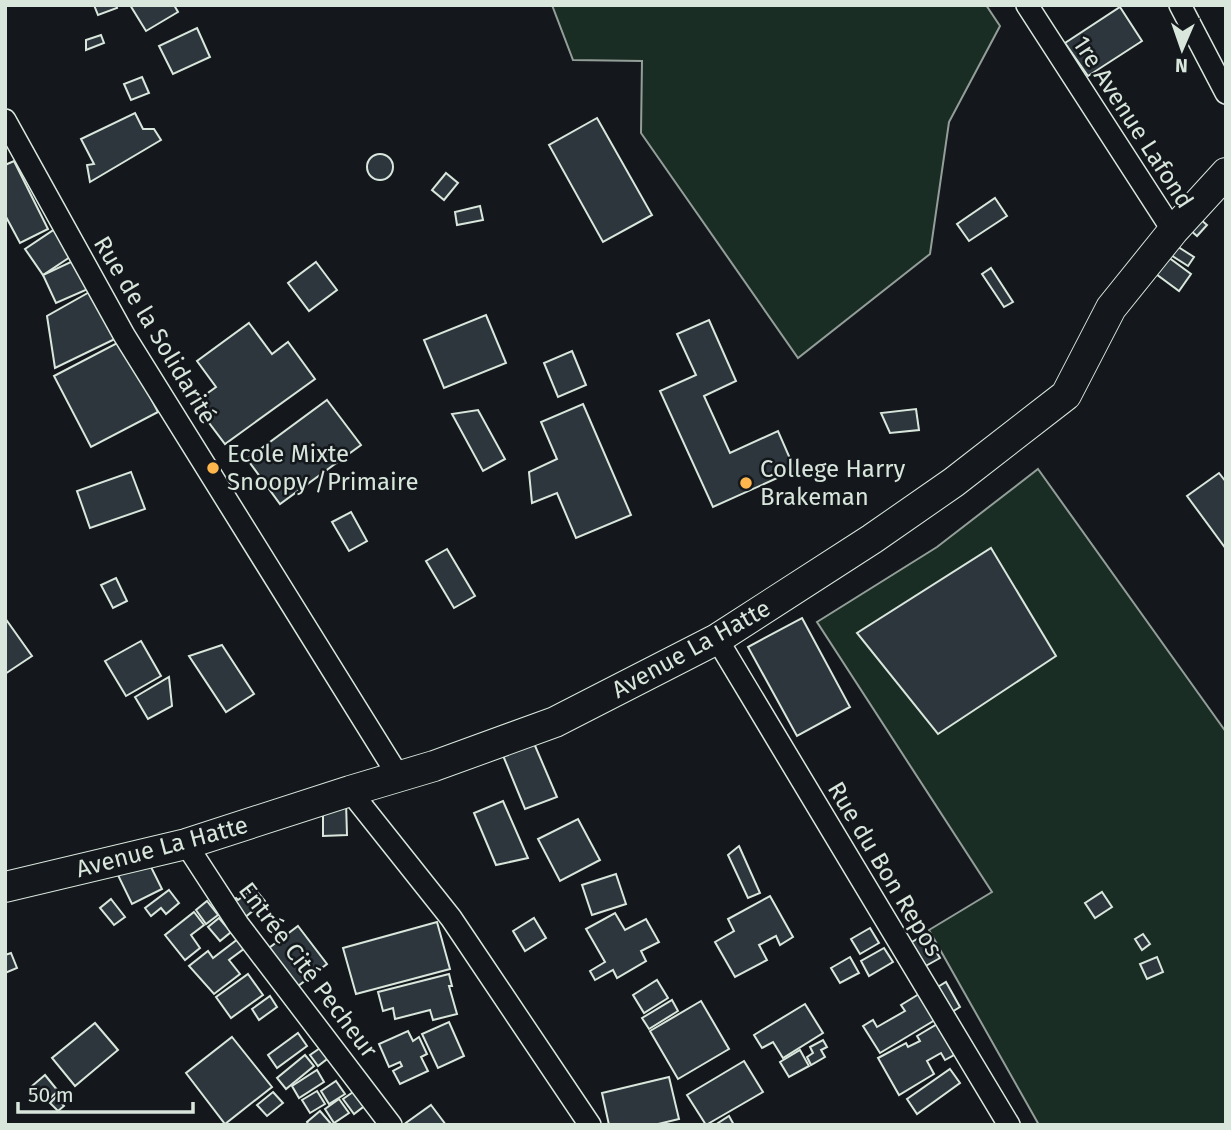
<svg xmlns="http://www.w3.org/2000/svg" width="1231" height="1130" font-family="'Fira Sans',sans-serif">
<rect width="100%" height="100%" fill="#14181c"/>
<g fill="#1a2d24" stroke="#939e99" stroke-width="2">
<polygon points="552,5 986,5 1000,26 949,122 930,254 798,358 641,133 642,61 573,60"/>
<polygon points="1038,469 1226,732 1226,1125 1039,1125 929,930 992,892 817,622 937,547"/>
</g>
<g fill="#2c363c" stroke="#d8e6dc" stroke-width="2">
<polygon points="94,5 116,5 117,8 98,15"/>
<polygon points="130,5 174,5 178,12 146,31"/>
<polygon points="1120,7 1142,41 1088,76 1065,43"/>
<polygon points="197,28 210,57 173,74 159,46"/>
<polygon points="101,35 104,43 86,50 86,40"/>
<polygon points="142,77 149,93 131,100 124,84"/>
<polygon points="135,113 143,129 154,129 161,140 90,182 87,165 94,164 81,139"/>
<polygon points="597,118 652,215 603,242 549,145"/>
<circle cx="380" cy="167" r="13"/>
<polygon points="14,161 48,229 20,243 5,215 5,165"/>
<polygon points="446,173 458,183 444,200 432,190"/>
<polygon points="995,198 1007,216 969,241 957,224"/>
<polygon points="480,206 483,220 457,225 455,212"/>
<polygon points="1200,219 1207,225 1197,236 1190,230"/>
<polygon points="55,229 73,255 43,275 25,249"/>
<polygon points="1172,243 1194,257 1188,266 1166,252"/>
<polygon points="1168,257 1191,274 1179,291 1156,274"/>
<polygon points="75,260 88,289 56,303 43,275"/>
<polygon points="316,262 337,290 309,311 288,283"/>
<polygon points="991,268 1013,302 1004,307 982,274"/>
<polygon points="93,290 119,337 55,368 47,316"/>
<polygon points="486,315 506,363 444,388 424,340"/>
<polygon points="709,320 736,381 704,396 730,453 778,431 795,470 713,507 660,391 696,375 677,334"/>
<polygon points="249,323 272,354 288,342 315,379 225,444 194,403 216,387 197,361"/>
<polygon points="121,341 158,412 91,447 54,376"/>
<polygon points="572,351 586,385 558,397 544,363"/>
<polygon points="327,400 361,445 280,504 247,459"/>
<polygon points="583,404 631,515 576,538 557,493 532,503 529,472 557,459 541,422"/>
<polygon points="916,409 919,430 890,433 881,413"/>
<polygon points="478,410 505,459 483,471 452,414"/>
<polygon points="131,472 145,509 90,528 77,491"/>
<polygon points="1219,473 1226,482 1226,549 1187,496"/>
<polygon points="351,512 367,541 349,551 332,522"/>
<polygon points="991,548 1056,656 938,734 857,633"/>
<polygon points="447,549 475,596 454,608 426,561"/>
<polygon points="116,578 127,601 113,608 101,585"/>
<polygon points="5,618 32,656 5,674"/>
<polygon points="802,618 850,707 797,736 748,647"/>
<polygon points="141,641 161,676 126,696 105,661"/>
<polygon points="222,645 254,694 226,712 189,656"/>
<polygon points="169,677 172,706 148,719 135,697"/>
<polygon points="533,741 557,797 525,809 502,753"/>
<polygon points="503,801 528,858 496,865 474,813"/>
<polygon points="323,802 346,802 347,835 323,836"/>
<polygon points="578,819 600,860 560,881 538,839"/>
<polygon points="739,846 760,893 748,898 728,855"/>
<polygon points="145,855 162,889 132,904 115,869"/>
<polygon points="616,874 626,904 592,915 582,885"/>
<polygon points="254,888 265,901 243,919 228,904 236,898 238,900"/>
<polygon points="169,890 179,903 166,914 161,908 151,916 145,908"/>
<polygon points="1102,892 1112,907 1095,918 1085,903"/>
<polygon points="770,896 793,937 780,945 776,936 759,945 767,960 735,977 715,942 734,931 728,919"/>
<polygon points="111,899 125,917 114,925 100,908"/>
<polygon points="207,901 218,915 206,924 196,910"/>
<polygon points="194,912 204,925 191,935 200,948 185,960 165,935"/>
<polygon points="615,913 625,930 646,919 659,942 641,951 646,961 617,978 613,970 595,980 590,971 605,962 586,929"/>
<polygon points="219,918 231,932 220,941 208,927"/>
<polygon points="534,918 546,938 525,951 513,931"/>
<polygon points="437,922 450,969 356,994 343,948"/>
<polygon points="298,926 327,964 298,986 269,948"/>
<polygon points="870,928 879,943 860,954 851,939"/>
<polygon points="925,934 940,958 922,968 907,945"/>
<polygon points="1143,934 1150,944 1142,950 1135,939"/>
<polygon points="238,939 245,948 229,960 240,974 214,994 189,966 208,951 213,958"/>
<polygon points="884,948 893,962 869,976 861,961"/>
<polygon points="11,953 17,968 5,973 5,955"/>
<polygon points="850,957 859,973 840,983 831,968"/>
<polygon points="1157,957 1163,972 1147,979 1140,964"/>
<polygon points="248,974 263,995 231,1018 216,997"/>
<polygon points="449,974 452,986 449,986 457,1014 433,1020 430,1010 395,1019 393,1008 383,1011 378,992"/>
<polygon points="657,980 668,998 644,1013 633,995"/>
<polygon points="946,982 960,1007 950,1013 936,988"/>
<polygon points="919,994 935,1020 880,1053 863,1026 873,1020 877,1027 905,1011 901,1005"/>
<polygon points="270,996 277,1007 259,1020 252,1009"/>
<polygon points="672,1000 678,1011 649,1029 642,1018"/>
<polygon points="701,1001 729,1049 678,1079 650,1031"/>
<polygon points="805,1004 823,1033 783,1058 773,1042 762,1048 754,1035"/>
<polygon points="449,1022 464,1056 438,1068 422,1034"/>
<polygon points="95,1023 118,1050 75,1086 52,1058"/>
<polygon points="939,1023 954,1055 945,1060 941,1053 927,1061 934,1074 899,1095 878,1058 906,1043 908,1047 920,1041 917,1036"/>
<polygon points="408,1031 413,1041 419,1037 427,1054 421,1057 428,1071 400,1084 393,1071 402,1066 400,1062 389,1067 379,1044"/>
<polygon points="298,1033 307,1046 277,1068 268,1055"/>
<polygon points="232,1037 272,1087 225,1124 186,1073"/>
<polygon points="823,1040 827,1047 821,1050 825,1057 811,1065 807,1057 813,1053 810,1047"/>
<polygon points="323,1046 331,1056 318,1066 310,1055"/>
<polygon points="800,1050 809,1066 789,1077 780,1062"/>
<polygon points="305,1055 314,1066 286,1089 277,1078"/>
<polygon points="744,1061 763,1092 706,1125 687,1095"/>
<polygon points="950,1069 960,1083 917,1114 907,1099"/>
<polygon points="317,1070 324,1082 299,1098 292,1086"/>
<polygon points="45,1075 58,1091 46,1102 32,1086"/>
<polygon points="669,1077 679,1119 654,1125 609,1125 602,1093"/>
<polygon points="336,1081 345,1094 329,1104 321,1091"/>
<polygon points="356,1090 367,1104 354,1114 343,1099"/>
<polygon points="317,1091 325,1104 310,1113 302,1100"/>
<polygon points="273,1092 283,1103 267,1116 257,1105"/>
<polygon points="56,1097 64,1106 58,1111 50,1103"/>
<polygon points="339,1099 349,1113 334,1123 325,1109"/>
<polygon points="431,1105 446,1125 403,1125"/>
<polygon points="320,1111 332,1125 309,1125 307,1122"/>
<polygon points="729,1116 734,1125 715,1125"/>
</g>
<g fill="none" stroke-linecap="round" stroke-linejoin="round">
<g stroke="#d8e6dc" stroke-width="24">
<g id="street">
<polyline points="1027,5 1173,231"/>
<polyline points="1180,5 1226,93"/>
<polyline points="5,120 124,335 399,777"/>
<polyline points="717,639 1009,1125"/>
<polyline points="350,791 451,918 590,1125"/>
<polyline points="186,844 238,924 391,1125"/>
</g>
</g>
<g stroke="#d8e6dc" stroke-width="32">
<polyline id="secondary" points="5,887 186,844 350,791 434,766 555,722 717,639 872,539 954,482 1066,395 1111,308 1173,231 1226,173"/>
</g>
<use href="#street" stroke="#14181c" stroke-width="21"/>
<use href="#secondary" stroke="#14181c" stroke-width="30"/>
</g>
<g fill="#ffb74d" stroke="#14181c" stroke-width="2.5">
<circle cx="213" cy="468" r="7"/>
<circle cx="746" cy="483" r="7"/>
</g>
<g text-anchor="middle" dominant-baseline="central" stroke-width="5" stroke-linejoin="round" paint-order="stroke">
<g font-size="24" fill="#d8e6dc" stroke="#14181c">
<text transform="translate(1133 122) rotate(57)">1re Avenue Lafond</text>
<text transform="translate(155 330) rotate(59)">Rue de la Solidarité</text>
<text transform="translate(691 649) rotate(-29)">Avenue La Hatte</text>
<text transform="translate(162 847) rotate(-15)">Avenue La Hatte</text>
<text transform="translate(885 869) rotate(59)">Rue du Bon Repos</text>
<text transform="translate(308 970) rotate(53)">Entrée Cité Pecheur</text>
</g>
<g font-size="24" fill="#d8e6dc" stroke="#14181c" text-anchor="start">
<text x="227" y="454">Ecole Mixte<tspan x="227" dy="28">Snoopy /Primaire</tspan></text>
<text x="760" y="469">College Harry<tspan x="760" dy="28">Brakeman</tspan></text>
</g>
</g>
<rect width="1231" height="1130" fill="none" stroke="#d8e6dc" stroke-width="14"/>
<g transform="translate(1182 49) rotate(182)" stroke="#14181c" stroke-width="5" paint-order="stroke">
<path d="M0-5L12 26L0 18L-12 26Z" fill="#d8e6dc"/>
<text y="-10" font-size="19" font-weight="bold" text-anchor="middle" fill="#d8e6dc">N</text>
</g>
<path d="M18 1102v10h175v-10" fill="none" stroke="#d8e6dc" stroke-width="3.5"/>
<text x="28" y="1102" font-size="21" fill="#d8e6dc" stroke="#14181c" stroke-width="5" paint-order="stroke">50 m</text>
</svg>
